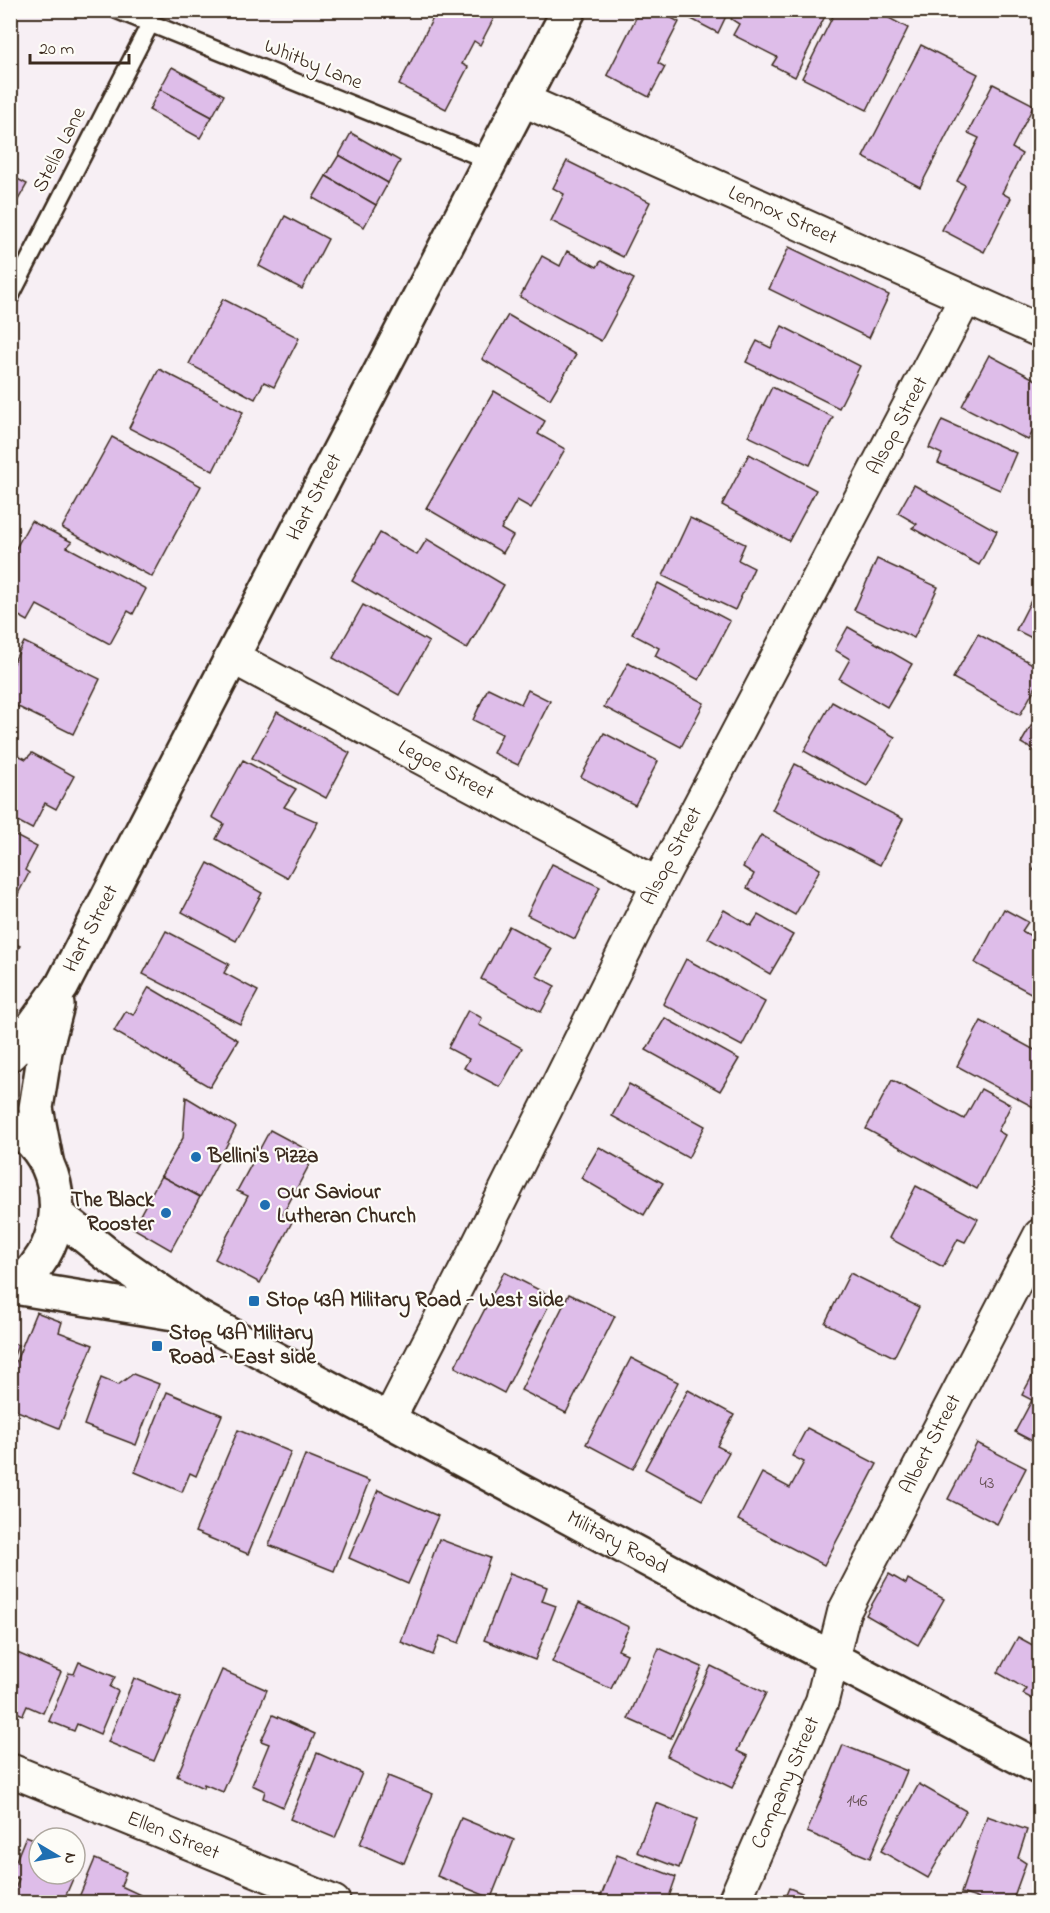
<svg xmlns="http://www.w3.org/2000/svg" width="1050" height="1913" font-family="'Indie Flower',sans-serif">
<rect width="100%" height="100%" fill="#f7eff4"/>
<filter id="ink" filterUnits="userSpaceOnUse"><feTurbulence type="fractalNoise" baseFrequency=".0167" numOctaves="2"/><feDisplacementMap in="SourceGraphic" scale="12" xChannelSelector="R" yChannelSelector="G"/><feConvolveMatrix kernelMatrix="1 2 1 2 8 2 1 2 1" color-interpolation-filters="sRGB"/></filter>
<g filter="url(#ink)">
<g fill="#debde9" stroke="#3b2a1e" stroke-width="1.5">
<polygon points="437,10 498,10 480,45 474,41 462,64 468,67 446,109 399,85"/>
<polygon points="640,10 657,10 679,22 658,63 665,67 649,97 607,75"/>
<polygon points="674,10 729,10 718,33"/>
<polygon points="735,10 828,10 795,77 772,65 777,57 733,35 739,24 731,19"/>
<polygon points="836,10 874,10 908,28 867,110 802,78"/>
<polygon points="921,45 978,74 920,187 863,157"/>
<polygon points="172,67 224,95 212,117 160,89"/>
<polygon points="993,84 1034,105 1012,148 1022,154 1002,193 1011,198 984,252 942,230 965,185 957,181 979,138 968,133"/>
<polygon points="160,89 212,117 200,138 149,110"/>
<polygon points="351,133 400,161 388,183 339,155"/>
<polygon points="339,155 388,183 376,205 326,176"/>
<polygon points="567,161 650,202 623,257 551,221 564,194 553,188"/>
<polygon points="10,175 27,184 10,214"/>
<polygon points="326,176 376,205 364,227 313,198"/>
<polygon points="285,216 328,239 302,289 259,266"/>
<polygon points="789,247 889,295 869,338 769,289"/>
<polygon points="567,251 597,267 601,261 634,279 601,341 520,297 542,256 560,266"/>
<polygon points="223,299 299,338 274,387 264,382 255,399 189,364"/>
<polygon points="508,315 576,355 550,399 482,359"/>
<polygon points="782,326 860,366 839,408 746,362 757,341 771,348"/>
<polygon points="989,355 1040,382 1040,419 1028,440 962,406"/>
<polygon points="159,369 243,412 213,471 129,428"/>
<polygon points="772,387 833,417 810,465 748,436"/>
<polygon points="494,391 545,421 538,434 565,449 531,508 517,500 501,529 513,536 503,553 426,508"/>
<polygon points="942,420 1016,453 1000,490 938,463 942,454 929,448"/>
<polygon points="112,437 201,486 152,577 62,528"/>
<polygon points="749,454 816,490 789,541 722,505"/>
<polygon points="914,485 997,531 979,565 912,528 917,524 898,513"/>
<polygon points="690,518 745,544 738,560 754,568 735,610 663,576"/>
<polygon points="31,521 72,542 67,547 146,589 133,614 128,611 110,644 37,605 28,621 10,611 10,559"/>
<polygon points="380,533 417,555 427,539 504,585 467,649 352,581"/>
<polygon points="877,559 938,587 914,638 854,610"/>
<polygon points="658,583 730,621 699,680 655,656 659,648 632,634"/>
<polygon points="1040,583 1040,642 1016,630"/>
<polygon points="363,605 429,642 399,695 333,658"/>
<polygon points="848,627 912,664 887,707 839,679 850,659 835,650"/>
<polygon points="978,634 1040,668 1040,679 1020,715 953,678"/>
<polygon points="24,642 100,679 73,734 10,703 10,669"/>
<polygon points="628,663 704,703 681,747 604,707"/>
<polygon points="488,688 521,704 528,690 550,701 518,765 493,753 502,734 473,720"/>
<polygon points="832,702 895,737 867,786 804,751"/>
<polygon points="1040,711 1040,754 1021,743"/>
<polygon points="277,712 350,753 326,798 252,758"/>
<polygon points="604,733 658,761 635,805 581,777"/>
<polygon points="10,751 26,759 32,753 74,776 56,809 45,803 32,829 10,817"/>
<polygon points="243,760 296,789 284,807 318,822 287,878 216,839 224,824 212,817"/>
<polygon points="795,764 903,819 880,865 772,810"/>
<polygon points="10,833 37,847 25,870 29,873 10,909"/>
<polygon points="761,835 820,869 795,915 747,888 754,874 743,867"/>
<polygon points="1040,857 1040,874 1033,870"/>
<polygon points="208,863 262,893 236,941 182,912"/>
<polygon points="552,864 600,887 575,939 527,915"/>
<polygon points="1004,909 1028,922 1022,931 1040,941 1040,998 975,963"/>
<polygon points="724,910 751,926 758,915 793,935 770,974 708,938"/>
<polygon points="509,926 552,949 536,976 555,986 541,1012 481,979"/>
<polygon points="166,931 229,964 224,973 258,991 240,1024 143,974"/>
<polygon points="10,942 20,946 10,964"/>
<polygon points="686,959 765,1002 742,1046 663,1004"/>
<polygon points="149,987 238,1040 210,1087 114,1031 126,1011 133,1015"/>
<polygon points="468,1010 482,1018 479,1025 522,1048 500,1087 464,1068 469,1059 448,1048"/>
<polygon points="665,1018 739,1059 720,1091 646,1050"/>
<polygon points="981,1021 1040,1053 1039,1110 957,1066"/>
<polygon points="892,1080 964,1119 981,1089 1011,1105 998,1131 1005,1135 977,1189 866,1129"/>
<polygon points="629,1084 705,1126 688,1158 612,1116"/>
<polygon points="186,1097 236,1127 200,1197 161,1176 183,1138"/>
<polygon points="270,1130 315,1154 283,1214 293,1220 260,1283 215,1259 248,1196 237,1191"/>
<polygon points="599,1147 663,1183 644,1215 581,1178"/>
<polygon points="161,1176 200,1197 171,1250 133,1228"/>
<polygon points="916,1186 978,1219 965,1242 958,1239 943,1267 889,1238"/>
<polygon points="504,1272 553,1297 504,1393 455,1367"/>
<polygon points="850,1273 919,1307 894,1357 825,1323"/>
<polygon points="569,1294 615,1316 566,1413 521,1390"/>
<polygon points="36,1312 62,1322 59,1332 93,1345 59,1428 10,1408 10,1376"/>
<polygon points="10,1342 18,1345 10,1366"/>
<polygon points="631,1358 678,1382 633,1469 586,1444"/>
<polygon points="1034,1373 1040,1375 1040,1445 1015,1432 1032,1400 1022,1395"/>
<polygon points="133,1374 159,1384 136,1445 84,1425 101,1378 118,1385"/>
<polygon points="688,1390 734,1415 717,1446 729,1452 702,1500 645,1469"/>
<polygon points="167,1392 222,1415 196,1476 190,1473 182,1492 135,1472"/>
<polygon points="807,1428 877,1464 824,1565 738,1520 762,1473 790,1488 804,1462 792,1456"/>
<polygon points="238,1430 291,1452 248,1554 195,1532"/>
<polygon points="977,1443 1026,1468 997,1524 948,1499"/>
<polygon points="305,1455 369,1481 334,1571 269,1545"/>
<polygon points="378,1490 438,1516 408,1584 349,1558"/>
<polygon points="439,1539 490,1558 459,1643 440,1636 433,1655 401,1642"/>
<polygon points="510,1573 547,1587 542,1601 556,1606 535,1660 484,1640"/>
<polygon points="889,1574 906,1584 908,1579 944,1599 918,1645 866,1615"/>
<polygon points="579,1603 629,1627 618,1650 627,1654 611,1689 552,1662"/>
<polygon points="1018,1637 1040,1649 1040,1703 1023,1694 1026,1689 998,1673"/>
<polygon points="659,1648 702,1667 671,1738 628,1719"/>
<polygon points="15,1652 61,1672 43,1713 27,1706 23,1715 10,1709 10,1661"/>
<polygon points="79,1662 115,1677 110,1687 118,1691 100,1734 77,1724 74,1731 49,1721 69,1673 74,1674"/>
<polygon points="711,1666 766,1693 737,1751 748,1756 732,1788 667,1756"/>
<polygon points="222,1670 267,1690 223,1792 204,1784 203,1788 177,1776"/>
<polygon points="134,1678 181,1698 154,1761 108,1742"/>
<polygon points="273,1715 315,1734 283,1807 263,1798 265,1791 252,1785 269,1744 261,1741"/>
<polygon points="843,1745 907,1771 870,1858 807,1832"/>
<polygon points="317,1753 362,1773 335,1838 290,1819"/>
<polygon points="388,1776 433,1794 404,1863 360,1844"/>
<polygon points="919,1784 966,1811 928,1878 881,1851"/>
<polygon points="656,1803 697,1819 679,1868 637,1852"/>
<polygon points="987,1816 1027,1830 1018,1858 1026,1863 1012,1902 989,1902 961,1893"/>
<polygon points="461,1818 514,1840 491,1898 437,1876"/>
<polygon points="26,1836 39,1841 39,1874 75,1874 63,1902 10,1902 19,1879 10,1875"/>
<polygon points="617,1855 676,1877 669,1897 674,1899 673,1902 618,1902 601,1896"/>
<polygon points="95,1859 126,1872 121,1886 145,1897 142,1902 77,1902"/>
<polygon points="1040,1878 1040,1902 1027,1902"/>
<polygon points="789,1888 825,1902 783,1902"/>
<polygon points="166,1896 184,1902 163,1902"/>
</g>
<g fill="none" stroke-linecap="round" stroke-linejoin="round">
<g stroke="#3b2a1e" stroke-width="21">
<g id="lane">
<polyline points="117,10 491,161"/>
<polyline points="10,297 150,24"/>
</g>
</g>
<g stroke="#3b2a1e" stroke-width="36">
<g id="street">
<path id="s1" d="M523,100L1040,331"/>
<path id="s2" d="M232,657L658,884"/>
<path id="s3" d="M389,1419L468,1265L658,884L965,299"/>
<path id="s4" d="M10,1770L334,1902"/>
<path id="s5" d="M734,1902L822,1701L844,1612L1040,1235"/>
</g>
</g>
<g stroke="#3b2a1e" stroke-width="38">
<g id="secondary">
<path id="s6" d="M10,1054L21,1043L62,986L232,657L569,10"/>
<path d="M10,1126C57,1151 69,1212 43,1256C35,1269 24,1282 10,1289"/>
<polyline points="46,1160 36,1108 45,1051 57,1005"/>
<path id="s7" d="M57,1214L108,1255L197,1317L833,1659L1040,1768"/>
<polyline points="14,1287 186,1315"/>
</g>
</g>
<use href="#lane" stroke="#fdfcf7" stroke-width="16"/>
<use href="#street" stroke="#fdfcf7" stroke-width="32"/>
<use href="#secondary" stroke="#fdfcf7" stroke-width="33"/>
</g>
</g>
<g fill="#1f6fb2" stroke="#fdfcf7" stroke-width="2">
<circle cx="196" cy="1157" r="6"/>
<circle cx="265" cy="1205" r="6"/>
<circle cx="166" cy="1213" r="6"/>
<rect x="248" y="1295" width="12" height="12" rx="3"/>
<rect x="151" y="1340" width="12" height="12" rx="3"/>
</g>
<g text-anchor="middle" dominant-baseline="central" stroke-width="4.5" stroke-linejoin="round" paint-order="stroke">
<g font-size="18" fill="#644f51">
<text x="987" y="1484">43</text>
<text x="857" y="1802">146</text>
</g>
<g font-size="21" fill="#3b2a1e" stroke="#fdfcf7">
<text transform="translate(313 65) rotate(22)">Whitby Lane</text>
<text transform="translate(60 150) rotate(-63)">Stella Lane</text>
<text stroke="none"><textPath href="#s1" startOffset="284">Lennox Street</textPath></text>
<text stroke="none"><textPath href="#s3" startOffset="1116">Alsop Street</textPath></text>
<text stroke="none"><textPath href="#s6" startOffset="636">Hart Street</textPath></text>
<text stroke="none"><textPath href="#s2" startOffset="242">Legoe Street</textPath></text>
<text stroke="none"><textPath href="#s3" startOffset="630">Alsop Street</textPath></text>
<text stroke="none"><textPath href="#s6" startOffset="150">Hart Street</textPath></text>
<text stroke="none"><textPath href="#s5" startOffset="500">Albert Street</textPath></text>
<text stroke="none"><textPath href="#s7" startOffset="651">Military Road</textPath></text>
<text stroke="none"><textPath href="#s5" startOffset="130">Company Street</textPath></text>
<text stroke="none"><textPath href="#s4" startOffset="176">Ellen Street</textPath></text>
</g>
<g font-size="21" font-weight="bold" fill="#3b2a1e" stroke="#fdfcf7" text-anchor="start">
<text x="208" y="1157">Bellini's Pizza</text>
<text x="277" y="1193">Our Saviour<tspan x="277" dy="24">Lutheran Church</tspan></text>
<text x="154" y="1201" text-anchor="end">The Black<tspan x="154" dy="24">Rooster</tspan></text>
<text x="266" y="1301">Stop 43A Military Road - West side</text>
<text x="169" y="1334">Stop 43A Military<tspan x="169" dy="24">Road - East side</tspan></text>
</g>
</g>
<rect width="1050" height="1913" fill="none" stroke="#fdfcf7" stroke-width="36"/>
<rect x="18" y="18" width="1014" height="1877" fill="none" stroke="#3b2a1e" stroke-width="2" filter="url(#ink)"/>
<g transform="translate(57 1856) rotate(100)"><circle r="28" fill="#fdfcf7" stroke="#afa8a0" stroke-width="1.5"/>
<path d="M0-4.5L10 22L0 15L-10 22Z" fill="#1f6fb2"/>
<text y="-9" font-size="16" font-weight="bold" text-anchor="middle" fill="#3b2a1e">N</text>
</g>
<path d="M30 54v9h99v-9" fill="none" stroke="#3b2a1e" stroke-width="3"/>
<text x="39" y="54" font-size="18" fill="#3b2a1e" stroke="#fdfcf7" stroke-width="4.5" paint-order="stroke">20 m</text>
</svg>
